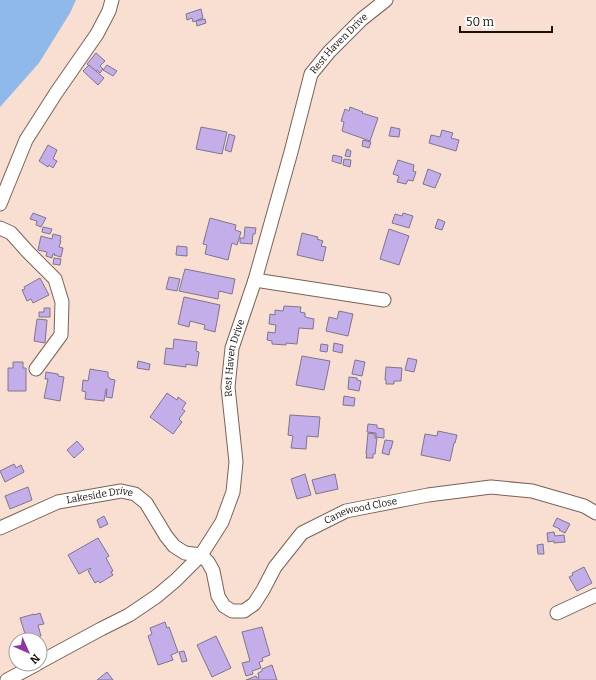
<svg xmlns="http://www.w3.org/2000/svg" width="596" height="680" font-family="Bitter,serif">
<rect width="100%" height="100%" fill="#f9dfd1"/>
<polygon fill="#8fb8eb" points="0,0 76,0 70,13 39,63 0,107"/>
<g fill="#c3aeea" stroke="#7e768c">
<polygon points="201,9 203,18 193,22 192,18 187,20 186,14"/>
<polygon points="205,19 206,23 197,26 196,21"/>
<polygon points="96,53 105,61 100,66 103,69 100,73 97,70 95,71 87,64"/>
<polygon points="89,65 104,78 98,85 83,71"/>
<polygon points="107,65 117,71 113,76 103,70"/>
<polygon points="350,107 363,112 362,113 378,118 370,141 342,131 344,122 341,121 345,109 349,111"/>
<polygon points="201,127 227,132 222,154 196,149"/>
<polygon points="391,127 400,129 399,137 389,136"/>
<polygon points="442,130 453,133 451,138 459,140 456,151 429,143 431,135 440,137"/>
<polygon points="229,134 235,136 231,152 225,150"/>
<polygon points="363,140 371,142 369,148 362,146"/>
<polygon points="48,145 57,150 53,159 57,161 53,168 49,165 48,167 39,161"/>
<polygon points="347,149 351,151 350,157 345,156"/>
<polygon points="333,155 342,157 341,164 332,161"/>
<polygon points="344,159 351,160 350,167 343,165"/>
<polygon points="398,160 414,165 413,171 416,172 413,181 408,180 406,184 397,182 399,176 393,174"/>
<polygon points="428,169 441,174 435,188 423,184"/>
<polygon points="33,213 46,218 41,227 36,225 37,221 30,219"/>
<polygon points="403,213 413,216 409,228 392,223 395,214 402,216"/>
<polygon points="210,218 236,225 235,230 241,232 237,245 232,243 228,260 205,254 207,245 203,244"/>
<polygon points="438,219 445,222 442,230 435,228"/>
<polygon points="43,227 52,229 50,234 42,232"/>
<polygon points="245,227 256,228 255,234 253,234 252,244 240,243 240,238 244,238"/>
<polygon points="389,229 409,236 399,265 380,259"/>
<polygon points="302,233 318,237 317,239 323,241 321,246 326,247 323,261 297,255"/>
<polygon points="53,234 61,236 60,241 61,241 59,247 63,248 61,257 54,255 55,254 53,254 52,258 46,256 47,252 38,250 41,236 52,239"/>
<polygon points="177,246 187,247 187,256 176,255"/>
<polygon points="54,258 61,259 60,265 53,264"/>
<polygon points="185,269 235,279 232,294 219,291 218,299 179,291"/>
<polygon points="169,277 180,279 177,291 166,289"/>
<polygon points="40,278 49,295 33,303 31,299 27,301 22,290 25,289 24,287"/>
<polygon points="184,297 220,305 215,332 204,329 205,325 190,321 189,327 178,324"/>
<polygon points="284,306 301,307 300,312 305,313 305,317 314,319 313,329 299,328 297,344 286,343 286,345 272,344 272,341 267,340 268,332 275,333 276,325 269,324 270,314 275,315 275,310 283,311"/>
<polygon points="44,308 50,308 50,317 39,317 39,312 44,312"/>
<polygon points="339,311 353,314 348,336 326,331 329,317 337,319"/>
<polygon points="37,319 47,320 45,343 34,341"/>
<polygon points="174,339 197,342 196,351 199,352 197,366 186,364 186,367 164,364 166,348 173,349"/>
<polygon points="334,343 343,345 342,353 333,351"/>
<polygon points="321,344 328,345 327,352 320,351"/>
<polygon points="302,356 330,361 324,390 296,385"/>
<polygon points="408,358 417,360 414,372 405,370"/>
<polygon points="355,360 365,362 362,376 352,374"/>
<polygon points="138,361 150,364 149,370 137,368"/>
<polygon points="13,362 23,362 23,368 26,368 26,391 8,391 8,368 13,368"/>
<polygon points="386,367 402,368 401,381 394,381 394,384 386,384 386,380 385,380"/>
<polygon points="90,369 108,372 108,377 110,378 110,379 115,380 112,398 106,397 107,389 106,389 104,401 85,399 86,392 82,391 83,380 88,381"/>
<polygon points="46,372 58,374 58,376 64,377 60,401 44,398 48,379 45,379"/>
<polygon points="349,377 357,378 357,380 361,381 359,391 348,389"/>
<polygon points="167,393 177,400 178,397 186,403 182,409 185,411 179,419 182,422 173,434 150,417"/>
<polygon points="344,396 355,398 354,406 343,405"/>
<polygon points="290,415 320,417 318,437 307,436 306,449 291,448 293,436 288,435"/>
<polygon points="368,424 377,425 377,428 384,429 384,438 376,437 376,433 367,432"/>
<polygon points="438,431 457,435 455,443 454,443 450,461 421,455 425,434 437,436"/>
<polygon points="368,433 375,434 375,438 377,438 375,454 373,454 373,458 366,458 367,454 366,454"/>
<polygon points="385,440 393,441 391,449 390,449 389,455 382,453"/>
<polygon points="77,441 84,449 74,458 67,450"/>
<polygon points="14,464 16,468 21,465 24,472 5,482 0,471"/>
<polygon points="305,474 311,495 297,499 291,479"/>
<polygon points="335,474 338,489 316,494 312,480"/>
<polygon points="28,487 32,500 10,509 5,496"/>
<polygon points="104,516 108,524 100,528 97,520"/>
<polygon points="557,518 570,524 565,533 559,530 560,529 553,526"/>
<polygon points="554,532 555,536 564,535 565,542 554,543 554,541 548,542 547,533"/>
<polygon points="98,538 109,556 106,558 113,571 111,572 113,575 100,583 98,581 95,583 88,571 91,569 90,568 79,574 68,555"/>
<polygon points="543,544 544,554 538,554 537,545"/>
<polygon points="584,567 592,583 577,591 569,577 573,575 572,573"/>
<polygon points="40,613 44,624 38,625 41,636 27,640 20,618 34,614 34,615"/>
<polygon points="165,622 167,628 169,627 178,652 171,655 173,660 158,665 148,636 152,634 150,628"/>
<polygon points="262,627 270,655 262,658 263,661 259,662 261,668 252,671 253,674 246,676 242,663 250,661 242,632"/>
<polygon points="216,636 231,668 212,677 197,645"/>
<polygon points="184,651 187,661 182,662 179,652"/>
<polygon points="272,665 277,680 246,680 256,676 257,678 259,678 258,673 262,671 262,669"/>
<polygon points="107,672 113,680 97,680"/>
</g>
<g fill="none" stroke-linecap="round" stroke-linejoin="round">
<g stroke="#796256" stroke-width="15">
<g id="minor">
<polyline points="0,204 26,140 56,93 97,34 109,11 112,0"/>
<polyline points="0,228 11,233 28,252 55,279 62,302 61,335 36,369"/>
<polyline points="255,280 384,300"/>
<path id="s1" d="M0,528L58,502L121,491L135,494L146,503L166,536L174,546L185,553L201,555L208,562L213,571L218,596L224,606L232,611H244L254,604L263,590L275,567L302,533L346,511L428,495L491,487L532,491L584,506L596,513"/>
<polyline points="557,613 596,595"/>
<path id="s2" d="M40,662L101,629L129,615L157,596L176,580L201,555L222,522L233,492L236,462L228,387L232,348L255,280L291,152L311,74L329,52L362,19L386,0"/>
<polyline points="7,680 37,664"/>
</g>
</g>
<use href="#minor" stroke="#fff" stroke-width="13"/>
</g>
<g text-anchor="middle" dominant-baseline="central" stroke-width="3" stroke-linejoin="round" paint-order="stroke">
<g font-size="10" fill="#1a110d" stroke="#fff">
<text stroke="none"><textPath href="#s2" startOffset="737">Rest Haven Drive</textPath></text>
<text stroke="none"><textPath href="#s2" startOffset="401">Rest Haven Drive</textPath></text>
<text stroke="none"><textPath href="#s1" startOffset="106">Lakeside Drive</textPath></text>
<text stroke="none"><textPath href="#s1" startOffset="477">Canewood Close</textPath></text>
</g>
</g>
<g transform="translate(28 652) rotate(135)"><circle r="19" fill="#ffffff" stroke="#a3a09e"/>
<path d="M0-3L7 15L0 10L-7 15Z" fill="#8e35a1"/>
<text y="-6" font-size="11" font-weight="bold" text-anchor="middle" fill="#1a110d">N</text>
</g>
<path d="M460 26v6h92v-6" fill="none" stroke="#1a110d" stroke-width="2"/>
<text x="466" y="26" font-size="12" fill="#1a110d" stroke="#ffffff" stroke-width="3" paint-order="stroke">50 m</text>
</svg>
